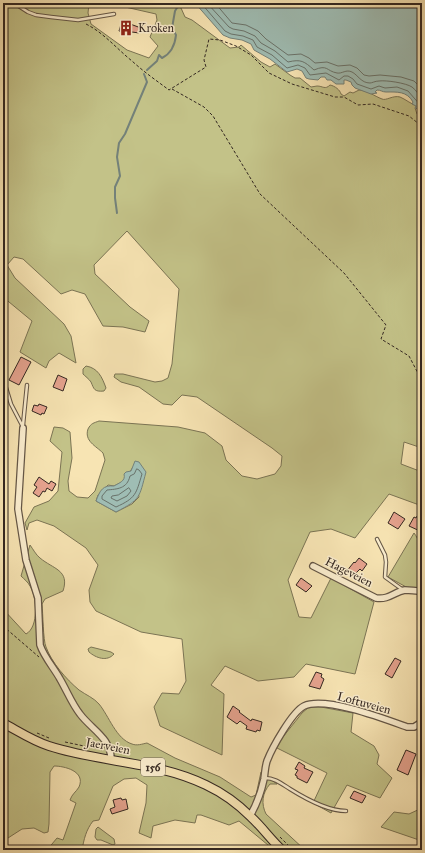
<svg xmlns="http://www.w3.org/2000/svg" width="425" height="853" font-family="'IM FELL Great Primer',serif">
<rect width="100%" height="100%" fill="#f7e4b3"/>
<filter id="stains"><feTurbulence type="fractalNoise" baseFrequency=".005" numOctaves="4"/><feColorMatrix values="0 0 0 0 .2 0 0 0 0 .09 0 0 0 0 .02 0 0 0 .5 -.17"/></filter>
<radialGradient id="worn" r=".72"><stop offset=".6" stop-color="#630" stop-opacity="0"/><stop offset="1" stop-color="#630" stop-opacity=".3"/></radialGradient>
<g fill="#c3c288" stroke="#7b7454" fill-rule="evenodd">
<path d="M3,3H89L88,13L91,24L127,50L149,58L158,46L150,37L157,20L156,14L112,4L91,3H173L181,8L185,17L192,20L230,48L239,47L241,45L261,62L270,67L275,64L290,75L295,78H300L311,87C313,87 315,86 317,86C323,86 325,90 330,85C335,86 340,90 341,94L344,96L350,92L353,93L359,90C367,90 374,96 382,99C386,101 393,95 400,97C405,99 411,104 417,106L415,108L417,114L422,115V448L404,442L401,464L422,472V506L389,494L355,538L331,529L310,532L288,580L299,617L311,618L331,578L374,602L355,674L306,664L294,677L258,681L225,666L211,685L224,694L222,755L160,726L154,707L162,693L179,694L186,681L182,639L141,632L96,611L90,602L89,590L98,565L86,548L54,526L37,520L29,523L27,530L25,523L34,507L49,501L58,491L62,452L50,441L54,427L63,428L70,432L72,458L68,481L69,491L77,497L88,498L95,491L105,460L103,453C96,446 84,441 88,429C91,423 94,423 99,421L178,427L205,433L222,446L226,460L242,476L257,479L275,474L281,466L282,456L272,448L197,397L182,395L172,405L163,404L139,387L121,382L114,377L115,374H123L155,382L162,381L168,378L172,364L179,289L127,231L94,265L95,274L130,307L149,321L145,332L123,327L103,326L85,294L72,290L61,294L23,259L14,257L7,265L15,278L64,324L71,336L76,363L59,353L49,361L46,368L20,352L32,321L3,297ZM133,467L139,497L132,504L116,512L96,501L98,495L108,485L114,486L124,481Z"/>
<path d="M86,366C98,368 102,377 106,388L104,391C94,392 94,389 91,382C89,379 85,376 83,374V369Z"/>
<path d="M414,533C425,547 422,570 422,588H408L388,577Z"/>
<path d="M30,545C33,549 36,555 40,558C53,569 70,570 63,591L45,599L42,604C43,613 43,640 46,647C52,663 66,679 79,690C86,695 94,698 99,704C109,716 116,739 132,744C137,746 142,744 147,743L175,758L220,777L251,797L256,795L261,772L277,784H270C262,793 261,804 266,814L305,850H274L239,821L229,825L201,815H197L195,823L175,820L153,826L151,838L139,833L146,803L147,785L136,778L124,779L113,786L99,820L93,821C86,830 84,839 82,850H47L57,838L63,840L76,803L70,800C72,794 76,792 79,787C86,771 64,766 54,766L50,772L49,824L48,832L44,833L34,828L22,829L8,838L3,835V609L26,634C39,627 37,597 30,586C28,582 24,579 21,576Z"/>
<path d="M91,647L111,652L114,654C107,662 96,658 89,652L88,649Z"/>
<polygon points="309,707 321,707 353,713 351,732 374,746 379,755 377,764 392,778 380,798 347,785 331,813 313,803 327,773 275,747 302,713"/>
<polygon points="422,808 422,841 381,827 394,812 409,814"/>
<polygon points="98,827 114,839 115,844 113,845 101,840 97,840 95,837 96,829"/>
</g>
<g fill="#9fbdb4" stroke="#748179">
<path d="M195,3H422V111L415,108L416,106L412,104L413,102C407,91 397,92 386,92C382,92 381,90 377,90L375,92L377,93L371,94L355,88L352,85L351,82L346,80H344V84H336L331,80H327L325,77H321L318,80L309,79L306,78L302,71L297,69L287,72L270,59L254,50L251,44L242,40L230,38L223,35Z"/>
<path d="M135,461L139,462L146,472C139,498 141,499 116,512L96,501C100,490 103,485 114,486C119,483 126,481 124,474L126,472L131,471Z"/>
</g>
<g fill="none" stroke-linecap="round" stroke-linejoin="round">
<g stroke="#69726a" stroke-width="1">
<polyline points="201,3 225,31 231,34 243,36 253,40 257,47 272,55 287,68 298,65 305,68 310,75 326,73 339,80 344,76 348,76 353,79 357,84 371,89 379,86 385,88 397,87 408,91 422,107"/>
<path d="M207,3L229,27L233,29L244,31L255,36L261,43L275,51L288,62C301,59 304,61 314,70C328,64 326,71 337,73C342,74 346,69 352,72C358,75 361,83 370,83C372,83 375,81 379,81C386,80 406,83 412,87C416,90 419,95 422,99"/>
<polyline points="215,3 232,23 246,25 258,31 266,39 288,55 301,54 309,58 315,63 327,62 338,66 350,65 357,68 364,75 369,76 380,75 401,77 414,81 422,89"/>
<path d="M137,469L139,470L142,474C136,494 136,498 116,507L102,499V496L107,490C117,489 127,489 130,476L134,474Z"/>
<polygon points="129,488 131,491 127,496 117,501 111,498 112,496 118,495"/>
</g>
<g stroke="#748179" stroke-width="2">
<path d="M147,70L157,61L159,55L162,58C172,53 175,45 176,35L172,28L175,11L180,3"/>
<polyline points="117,213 115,198 115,187 120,176 117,157 119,143 125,134 147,82 144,74"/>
</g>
</g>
<g fill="#e6a38f" stroke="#332721">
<polygon points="122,21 141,28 139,33 132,32 131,34 119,31"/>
<polygon points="21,357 31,362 19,385 9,380"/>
<polygon points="58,375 67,379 63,391 53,387"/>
<polygon points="39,404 47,407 44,414 42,413 41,415 32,411 34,405 38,406"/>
<polygon points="39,477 49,484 51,481 56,484 52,491 47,488 45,492 43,491 39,497 33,493 37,487 34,485"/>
<polygon points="394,512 405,519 398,529 388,523"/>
<polygon points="417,516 422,519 422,532 409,526 414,517 416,518"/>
<polygon points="359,558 367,564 362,571 360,569 355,574 351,576 346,572 354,562 355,563"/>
<polygon points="301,578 312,586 306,592 296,585"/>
<polygon points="395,658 401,661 392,678 385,674"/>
<polygon points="316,672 322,674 321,677 324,679 320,689 309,686"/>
<polygon points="233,706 240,711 239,712 251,721 252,719 262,722 260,731 257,730 256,732 246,729 247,726 240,721 237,724 227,717"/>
<polygon points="406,750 416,754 408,775 397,770"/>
<polygon points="299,762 305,766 304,768 313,772 307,783 297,778 297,776 295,775 298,770 295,769"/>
<polygon points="354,791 366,796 362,803 350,798"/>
<polygon points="121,798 122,800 126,799 128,809 112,814 110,809 115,807 113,800"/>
</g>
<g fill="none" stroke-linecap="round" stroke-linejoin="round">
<g stroke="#645646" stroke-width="4.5">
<g id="lane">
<polyline points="14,3 28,12 36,15 51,17 78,20 114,14"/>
<polyline points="3,378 11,404 23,427"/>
<polyline points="23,425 27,385"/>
<polyline points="377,539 385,555 386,562 385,577 403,590"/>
<path d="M265,778C275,778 282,784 290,789C306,799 327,811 346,811"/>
</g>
</g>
<g stroke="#645646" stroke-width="8">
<g id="street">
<path d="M23,428L18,509L26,560L38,598L40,645C44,657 54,668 60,679C67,691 72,704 80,714C91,729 111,738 111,759"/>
<path d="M313,566L376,598C389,600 394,592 405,590C410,590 416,591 422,591"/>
<path d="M250,816C257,804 261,793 264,779C265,773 265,767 267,761C272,748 292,712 304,706C325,696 385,719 407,727H414L422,722"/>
</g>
</g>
<g stroke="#332721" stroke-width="10">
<path id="primary" d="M3,723C18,731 33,741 49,746C101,763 157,761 206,785C223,793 238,804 251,817C262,827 271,840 282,850"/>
</g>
<g stroke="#332721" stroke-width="1" stroke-dasharray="3 2" stroke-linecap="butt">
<path d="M86,24C104,33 117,49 132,61C144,72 157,81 169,90L206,67L204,60L209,39L220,40L236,46L251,55L269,73L292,84L335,97H344L358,105L373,104L409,116L419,124H422"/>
<polyline points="172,89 204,107 213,116 260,194 344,273 386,325 381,339 409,356 422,381"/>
<polyline points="3,626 39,657"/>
<polyline points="37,733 49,738"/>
<polyline points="65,742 103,750"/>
<polyline points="116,752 125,754"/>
<polyline points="280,837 293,850"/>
</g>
<use href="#lane" stroke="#faedce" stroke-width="2.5"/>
<use href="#street" stroke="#faedce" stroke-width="5.5"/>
<use href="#primary" stroke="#f7e4b3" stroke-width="8"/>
</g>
<defs>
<g id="building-bare" transform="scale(1.2)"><path d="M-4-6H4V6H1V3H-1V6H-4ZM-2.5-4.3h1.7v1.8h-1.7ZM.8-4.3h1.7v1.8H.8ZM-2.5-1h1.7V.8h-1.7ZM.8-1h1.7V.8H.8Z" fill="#8f2418" stroke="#faedce" stroke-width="2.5" paint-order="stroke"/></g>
</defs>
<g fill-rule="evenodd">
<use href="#building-bare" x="126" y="28"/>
</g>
<g text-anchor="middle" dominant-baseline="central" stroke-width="3" stroke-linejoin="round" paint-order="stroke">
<rect fill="#faedce" stroke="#6f6255" stroke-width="1" x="141" y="758" width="24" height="18" rx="3"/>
<g font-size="11" font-weight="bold" fill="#332721">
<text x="153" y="767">156</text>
</g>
<g font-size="12" fill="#332721" stroke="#faedce" text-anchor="start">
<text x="138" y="28">Kroken</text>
</g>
<g font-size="12" fill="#332721" stroke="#faedce">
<text transform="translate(349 572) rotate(27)">Hageveien</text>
<text transform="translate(364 703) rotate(15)">Loftuveien</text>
<text transform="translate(108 746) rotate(11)">Jaerveien</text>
</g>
</g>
<rect width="425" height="853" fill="none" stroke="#f7e4b3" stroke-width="16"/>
<rect x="4" y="4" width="417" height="845" fill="none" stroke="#332721" stroke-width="2"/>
<rect x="8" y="8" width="409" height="837" fill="none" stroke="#332721"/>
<rect width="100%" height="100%" filter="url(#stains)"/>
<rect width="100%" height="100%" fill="url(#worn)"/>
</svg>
